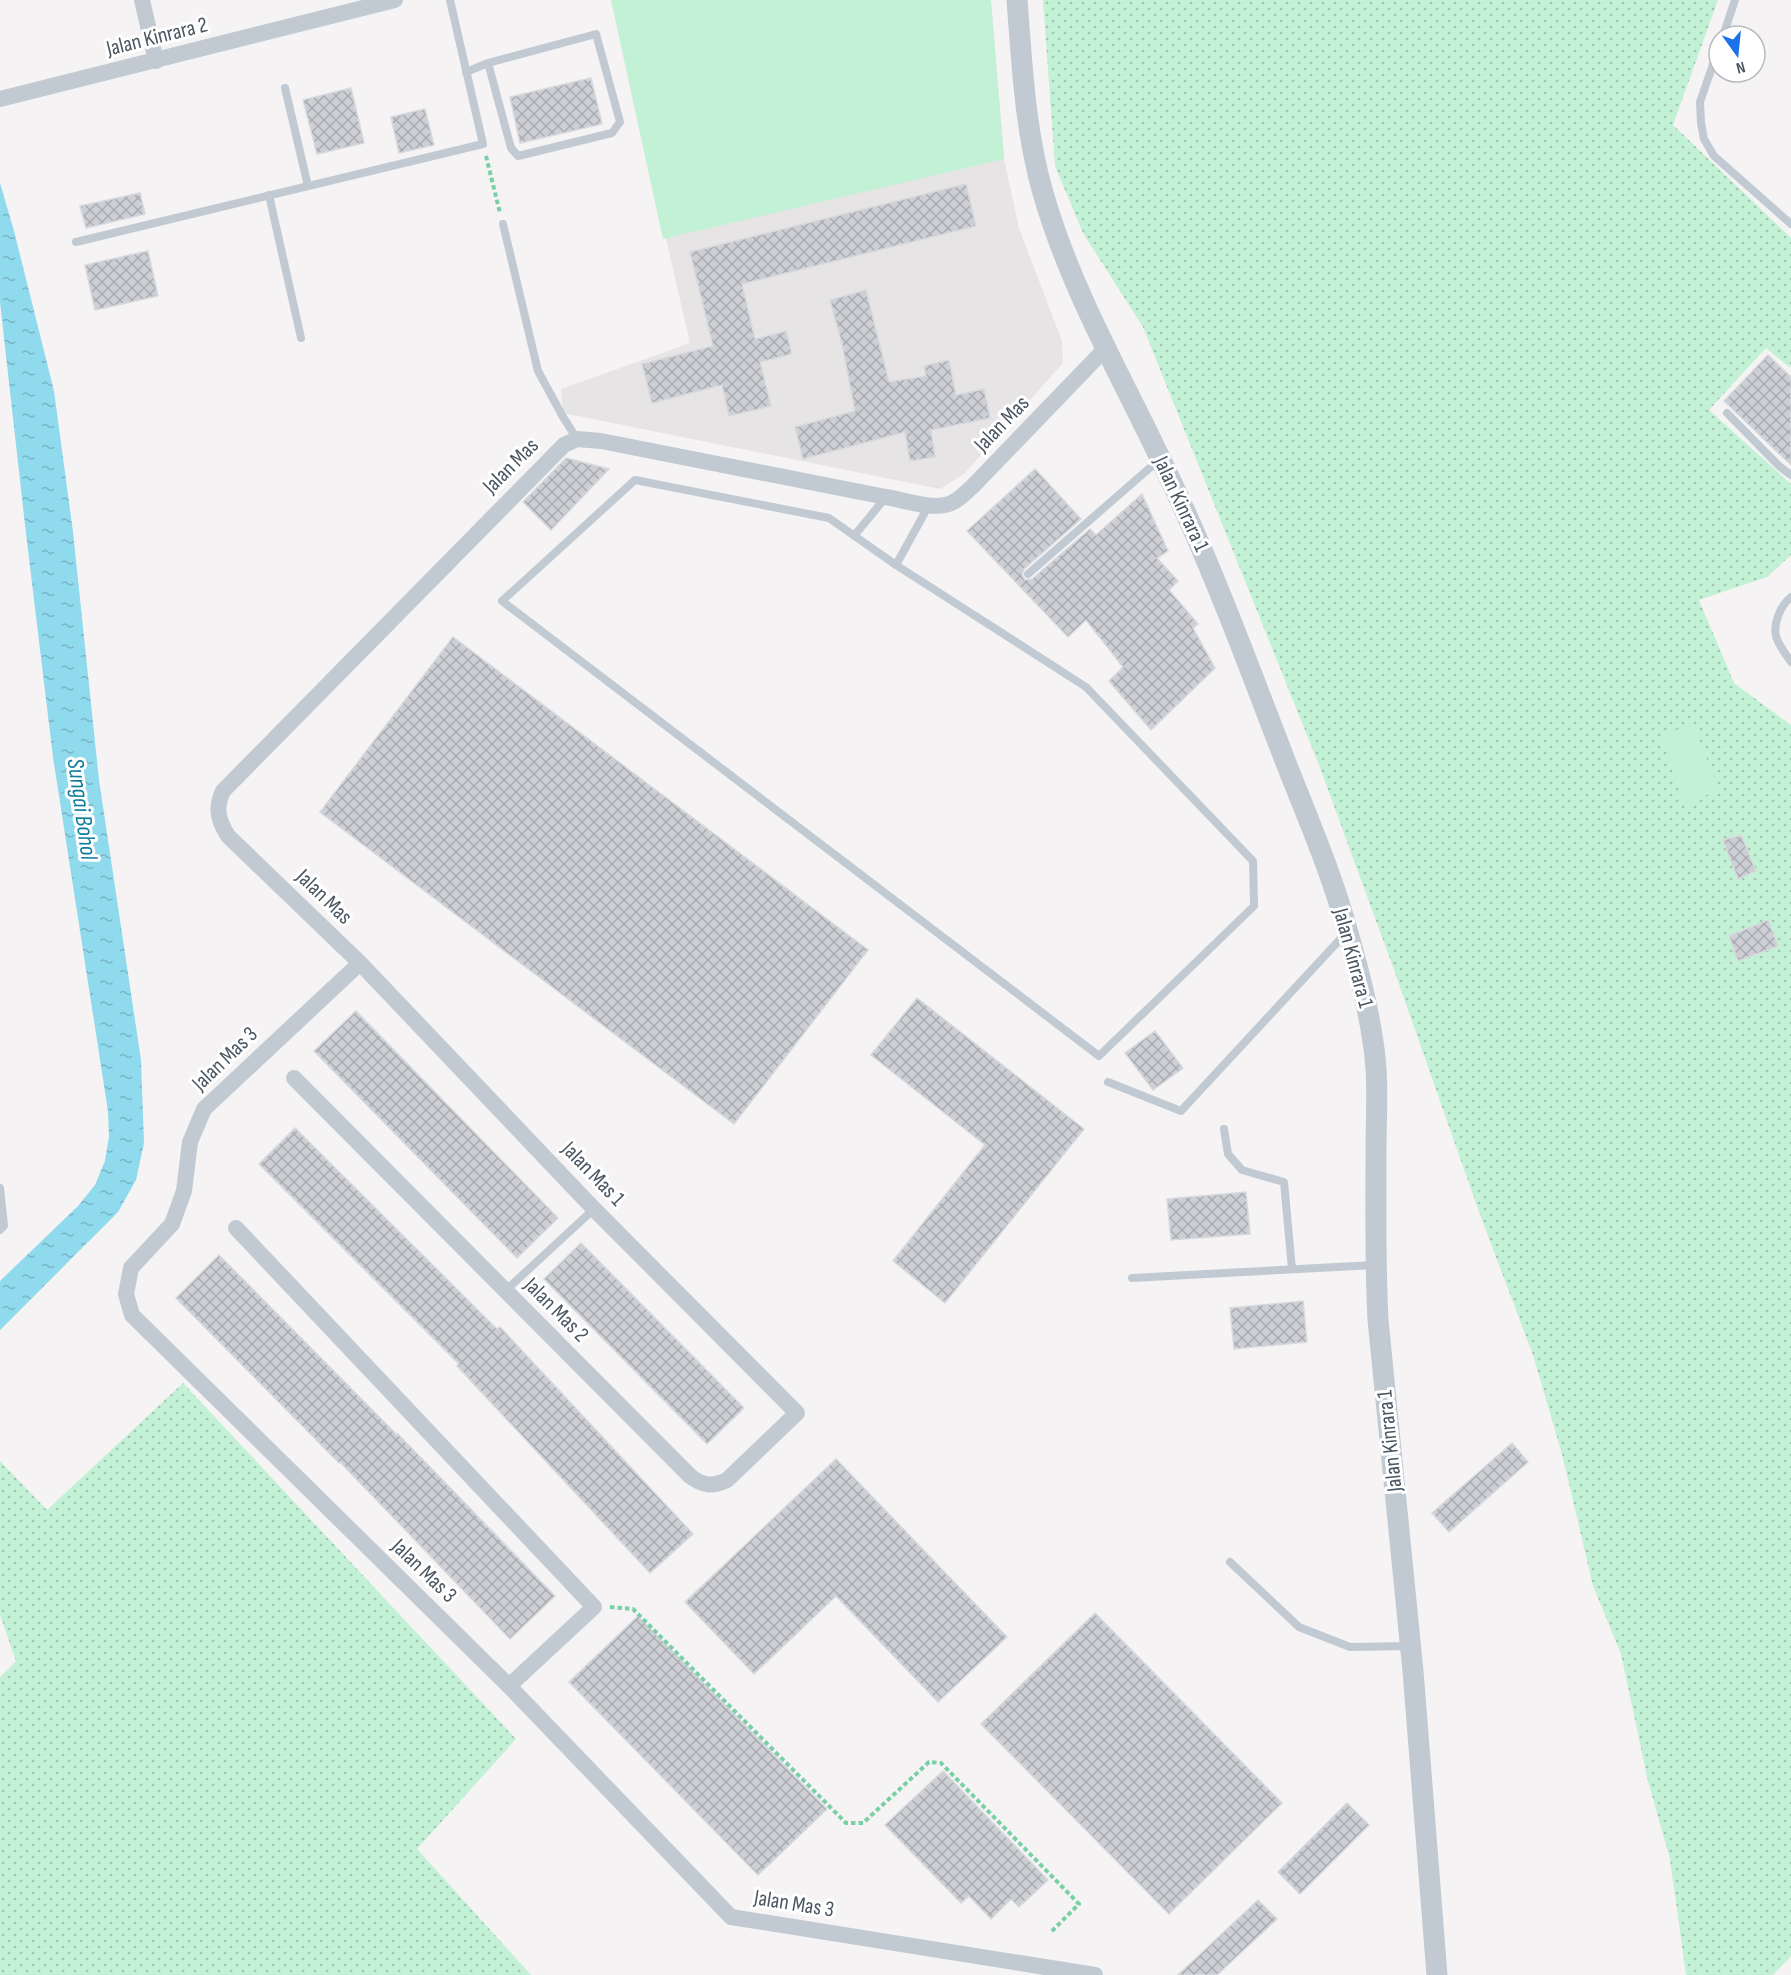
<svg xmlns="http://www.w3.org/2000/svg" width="1791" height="1975" font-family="'Sofia Sans Condensed',sans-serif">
<defs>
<pattern id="grass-dots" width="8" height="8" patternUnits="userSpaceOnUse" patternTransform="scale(1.5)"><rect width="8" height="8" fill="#c3f1d5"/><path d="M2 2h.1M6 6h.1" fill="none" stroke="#a0c6b0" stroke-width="1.8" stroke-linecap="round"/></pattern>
<pattern id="water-ripples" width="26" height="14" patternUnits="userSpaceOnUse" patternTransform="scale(1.5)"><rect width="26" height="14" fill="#90daee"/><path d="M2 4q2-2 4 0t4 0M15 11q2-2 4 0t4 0" fill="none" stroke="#78b4c4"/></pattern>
<pattern id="building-cross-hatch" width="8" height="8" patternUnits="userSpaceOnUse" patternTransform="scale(1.5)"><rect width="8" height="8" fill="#cdcfd5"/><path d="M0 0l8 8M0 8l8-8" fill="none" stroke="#a8abb0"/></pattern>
</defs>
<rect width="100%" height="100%" fill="#f5f3f3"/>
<polygon fill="#e6e4e5" points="611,0 991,0 1004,159 1019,228 1062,341 1063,363 965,473 940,489 563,413 561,389 690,343"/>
<g fill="url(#grass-dots)">
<polygon points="1043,0 1718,0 1673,125 1791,238 1791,366 1789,367 1766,348 1709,410 1791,484 1791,555 1767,577 1699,600 1734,683 1791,725 1791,1956 1773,1975 1686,1975 1670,1859 1648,1781 1621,1654 1593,1586 1562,1454 1533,1355 1479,1212 1393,967 1319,765 1143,327 1083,233 1055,166"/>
<polygon points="183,1383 516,1739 417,1849 531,1975 0,1975 0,1677 16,1661 0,1615 0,1461 47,1510"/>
</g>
<g fill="#c3f1d5">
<polygon points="611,0 991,0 1004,159 663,239"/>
<polygon points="1693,724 1719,790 1685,804 1660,736"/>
</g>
<polygon fill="url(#water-ripples)" points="0,183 14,231 54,391 73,532 99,780 141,1060 144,1143 136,1180 118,1212 0,1330 0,1281 78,1206 95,1185 105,1161 109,1136 108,1111 53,757 25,525 0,302"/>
<g fill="url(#building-cross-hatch)" stroke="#d7d9de" stroke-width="1.5">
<polygon points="591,78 602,124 520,143 510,97"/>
<polygon points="351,88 364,143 317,154 303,100"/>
<polygon points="425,109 434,145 399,153 391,117"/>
<polygon points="966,184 976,226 742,284 755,339 786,331 792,354 760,362 771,406 729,416 722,385 652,403 642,364 713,346 690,252"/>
<polygon points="140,193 145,214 86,228 80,206"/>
<polygon points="148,251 158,296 95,310 85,265"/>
<polygon points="866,290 889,382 926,376 924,366 949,360 956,395 984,389 990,418 931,430 935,457 910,461 905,432 803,459 795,427 855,411 842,344 830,300"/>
<polygon points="1768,355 1791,377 1791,465 1724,401"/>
<polygon points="566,458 609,469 551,530 523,502"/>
<polygon points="1035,469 1081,519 1024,569 1022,575 1025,580 1032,579 1090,529 1096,535 1142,494 1168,551 1157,558 1178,581 1169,590 1198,624 1193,628 1215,668 1151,730 1109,681 1123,667 1086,620 1068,637 967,531"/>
<polygon points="453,637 868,950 734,1124 320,812"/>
<polygon points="1741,835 1756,871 1738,879 1723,840"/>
<polygon points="1768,920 1778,946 1738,961 1729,936"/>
<polygon points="917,998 1084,1129 945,1303 893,1261 985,1145 871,1055"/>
<polygon points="356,1011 558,1218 517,1258 314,1051"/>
<polygon points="1155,1031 1183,1068 1153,1090 1125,1053"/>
<polygon points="295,1128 497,1329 500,1327 693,1534 650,1573 457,1366 459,1364 259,1164"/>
<polygon points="1246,1192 1250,1234 1171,1240 1167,1199"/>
<polygon points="581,1243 744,1408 707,1444 544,1279"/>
<polygon points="219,1255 397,1435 398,1434 555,1596 510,1639 340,1462 339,1463 176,1298"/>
<polygon points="1303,1301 1307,1342 1234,1349 1230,1308"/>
<polygon points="1512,1443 1528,1462 1449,1532 1432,1513"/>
<polygon points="836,1459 1007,1637 938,1702 836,1596 754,1674 685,1602"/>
<polygon points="1095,1613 1282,1803 1169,1914 981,1724"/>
<polygon points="638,1616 827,1809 758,1875 569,1682"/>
<polygon points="943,1771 1048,1880 1019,1907 1011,1899 991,1919 969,1896 961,1903 885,1825"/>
<polygon points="1347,1803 1369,1825 1300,1894 1278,1872"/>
<polygon points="1258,1900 1277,1919 1217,1975 1178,1975"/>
</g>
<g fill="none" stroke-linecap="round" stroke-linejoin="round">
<g stroke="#7ad0a6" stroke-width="4" stroke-dasharray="4.5 3" stroke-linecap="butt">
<polyline points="486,156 500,213"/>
<polyline points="610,1607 633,1609 846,1823 863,1823 929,1762 941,1763 1079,1904 1051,1932"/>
</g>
<g stroke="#c1cad2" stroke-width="8">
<polyline points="1723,36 1735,0"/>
<polyline points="1719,47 1700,102 1701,123 1704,139 1714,156 1791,224"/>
<polyline points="466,72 488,63 596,34 620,122 612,133 518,156 511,148 488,63"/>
<polyline points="285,88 308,186"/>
<polyline points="269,195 301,338"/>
<polyline points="503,224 538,371 563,417 577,439"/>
<polyline points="76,242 483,144 450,0"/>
<polyline points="1727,413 1779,466 1791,475"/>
<polygon points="635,480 829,518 896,565 1086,687 1253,861 1254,906 1099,1056 502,601"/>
<polyline points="854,536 886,497"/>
<polyline points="896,565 929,505"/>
<polyline points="1028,574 1160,459"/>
<path d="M1791,597C1781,605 1773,623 1776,636C1778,644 1786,655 1791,662"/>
<polyline points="1108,1082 1181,1111 1345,934"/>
<polyline points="1224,1129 1228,1154 1242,1170 1284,1182 1292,1269"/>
<polyline points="0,1188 4,1226 0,1230"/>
<polyline points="1132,1278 1375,1265"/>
<polyline points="505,1291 594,1209"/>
<polyline points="1230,1562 1299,1627 1350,1647 1410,1646"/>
</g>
<g stroke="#c1cad2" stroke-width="16">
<polyline points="142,0 156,61"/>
<polyline points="0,99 395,0"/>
<polyline points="360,963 204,1109 190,1142 184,1191 172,1224 131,1268 126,1294 132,1315 509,1686 731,1917 1095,1975"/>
<path d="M294,1078L690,1476C703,1486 712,1487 727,1480L797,1413L594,1209L360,963L228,836C218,820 215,808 223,791L564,445L577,439L601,441L886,497C904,500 931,510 949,504C958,501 966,492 973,486L1105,349"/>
<polyline points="236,1228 594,1607 509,1686"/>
</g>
<path stroke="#c1cad2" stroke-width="21" d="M1017,0C1022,64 1025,131 1043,193C1072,294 1126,384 1170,479C1212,567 1246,659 1281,750C1304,810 1331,870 1348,933C1358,968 1368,1005 1373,1042C1379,1078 1376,1116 1376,1153C1376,1209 1375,1264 1378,1320L1413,1671L1437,1975"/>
</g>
<g text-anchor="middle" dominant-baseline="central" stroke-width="6" stroke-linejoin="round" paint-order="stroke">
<g font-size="22" fill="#4a5661" stroke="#fff">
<text transform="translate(157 37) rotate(-14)">Jalan Kinrara 2</text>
<text transform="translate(1002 424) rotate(-46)">Jalan Mas</text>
<text transform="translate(511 466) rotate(-45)">Jalan Mas</text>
<text transform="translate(1181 504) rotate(65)">Jalan Kinrara 1</text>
<text transform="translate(324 897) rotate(44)">Jalan Mas</text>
<text transform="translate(1353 958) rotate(75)">Jalan Kinrara 1</text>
<text transform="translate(225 1059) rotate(-44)">Jalan Mas 3</text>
<text transform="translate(593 1174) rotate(46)">Jalan Mas 1</text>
<text transform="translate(556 1310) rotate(45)">Jalan Mas 2</text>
<text transform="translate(1390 1441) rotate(-96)">Jalan Kinrara 1</text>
<text transform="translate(424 1571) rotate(44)">Jalan Mas 3</text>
<text transform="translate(794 1904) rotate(9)">Jalan Mas 3</text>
</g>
<g font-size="24" font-style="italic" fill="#0c7c9b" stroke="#fff">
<text transform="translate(82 809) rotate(82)">Sungai Bohol</text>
</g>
</g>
<g transform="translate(1737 54) rotate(165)"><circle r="28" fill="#ffffff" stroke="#b7bbc0" stroke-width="1.5"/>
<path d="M0-4.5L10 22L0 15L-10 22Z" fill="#1a73e8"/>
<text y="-9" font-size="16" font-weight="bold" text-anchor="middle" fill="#4a5661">N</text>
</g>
</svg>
